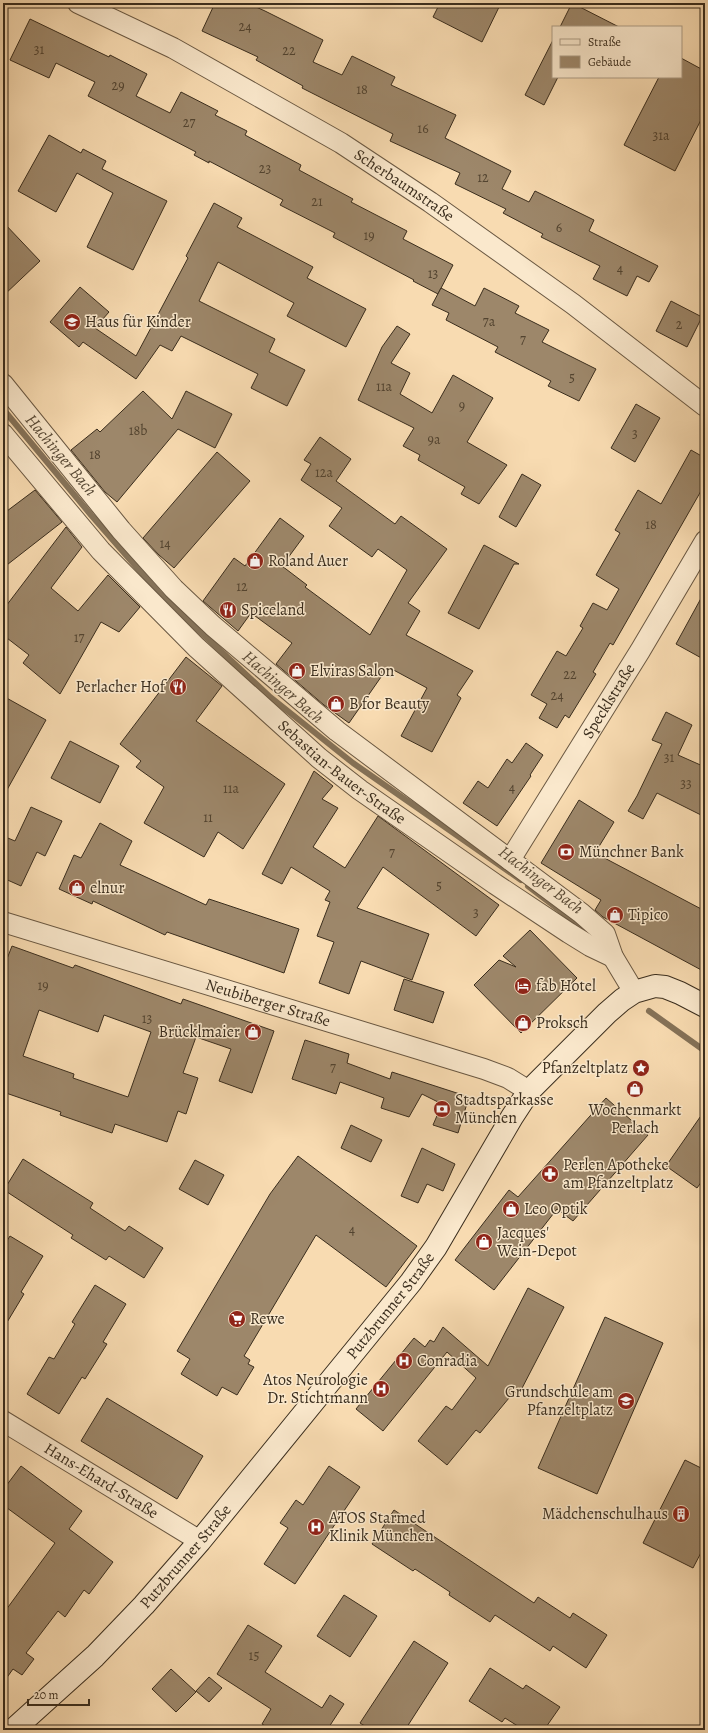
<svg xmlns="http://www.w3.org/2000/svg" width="708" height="1733" font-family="Alegreya,serif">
<rect width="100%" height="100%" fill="#f8dbb1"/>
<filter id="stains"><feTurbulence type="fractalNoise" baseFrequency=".005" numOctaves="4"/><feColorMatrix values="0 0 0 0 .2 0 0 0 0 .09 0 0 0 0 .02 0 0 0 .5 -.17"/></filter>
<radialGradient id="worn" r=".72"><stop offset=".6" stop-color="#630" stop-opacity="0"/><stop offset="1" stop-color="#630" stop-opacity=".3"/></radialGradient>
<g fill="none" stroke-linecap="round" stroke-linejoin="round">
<g stroke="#857258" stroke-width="6">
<polyline points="3,409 91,515 160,594 269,696 353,763 521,880"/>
<polyline points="528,886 591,934"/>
<polyline points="649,1011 705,1051"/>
</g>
</g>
<g fill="#9d876a" stroke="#3a2d1d" fill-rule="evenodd">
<polygon points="215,3 247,3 265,11 323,40 313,62 342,75 352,56 395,77 391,85 456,115 445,138 511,171 502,189 529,202 535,191 594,220 589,231 658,266 649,282 637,276 627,296 593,279 600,266 541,237 543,234 503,213 506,209 455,184 460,173 390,141 393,134 302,88 303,86 256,60 258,57 202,31"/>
<polygon points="440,3 501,3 482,42 433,17"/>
<polygon points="572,3 619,27 560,27"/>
<polygon points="30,19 109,57 110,55 147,74 136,96 170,113 181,92 218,111 215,115 247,131 245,135 301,165 299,170 353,199 351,202 407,231 403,239 453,265 438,294 413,281 414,280 333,237 335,233 280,205 283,200 209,161 209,163 194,155 196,152 88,96 95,82 56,63 49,78 10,60"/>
<polygon points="553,40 553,77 558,77 544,105 525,95"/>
<polygon points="681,58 705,71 705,112 675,171 624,145 659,77 681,77"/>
<polygon points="49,135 81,153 83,149 106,161 102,169 167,201 133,270 87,247 113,193 77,173 56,212 18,191"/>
<polygon points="214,203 242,218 237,227 313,267 307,278 366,309 346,347 287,316 294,303 218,262 199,301 275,339 269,352 305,370 287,406 251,388 258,374 181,336 172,351 160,345 136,379 83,342 79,347 50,322 80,287 109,312 95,328 136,356 188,258 186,256"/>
<polygon points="3,222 40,261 3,296"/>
<polygon points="441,288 475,306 484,288 519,306 515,313 549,330 542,342 596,369 579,401 548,386 551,381 495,352 498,347 446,320 449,313 432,305"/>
<polygon points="671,301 702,317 687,347 656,331"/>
<polygon points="397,326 410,334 391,363 410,373 400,394 432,413 453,375 493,398 467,442 507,465 479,504 461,494 465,487 418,460 420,455 403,446 414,428 358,400 382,347"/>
<polygon points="143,391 172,419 186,391 232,414 215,448 178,429 117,502 105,492 71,450 97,429 100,432"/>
<polygon points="636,404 660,418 635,462 611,448"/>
<polygon points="320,437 351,459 336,481 395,524 401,516 447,549 408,603 420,611 406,635 473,671 457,695 461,698 432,752 401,736 427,688 388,667 349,723 324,705 276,664 292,643 251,613 238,631 203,601 234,558 245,566 280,518 304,536 282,566 307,585 305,587 370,635 407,570 378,549 372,557 329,526 342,508 301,480 311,464 304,460"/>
<polygon points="691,450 705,458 705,484 613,645 610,643 593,672 596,674 569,718 565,715 557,728 539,718 547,704 531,695 557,651 566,656 583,628 580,626 593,603 607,610 619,589 596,575 620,533 615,530 638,490 661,504"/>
<polygon points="217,452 250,481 174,568 159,555 143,538"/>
<polygon points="522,474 541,485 516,527 499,517"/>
<polygon points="35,490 62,522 3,568 3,514"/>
<polygon points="66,527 82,547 51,588 78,611 108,575 140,607 119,632 101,622 60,694 23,663 29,655 3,635 3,610"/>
<polygon points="484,545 519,564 514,564 479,629 448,613"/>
<polygon points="705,591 705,660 676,644"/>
<polygon points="186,657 222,686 196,721 285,784 243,849 218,832 204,857 144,823 164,787 136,767 141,761 120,744"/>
<polygon points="3,696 46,720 3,797"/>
<polygon points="666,712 692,725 678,755 705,767 705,817 657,793 643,819 628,811 637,796 662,744 652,740"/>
<polygon points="70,741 119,766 100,803 51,778"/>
<polygon points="526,743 543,755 530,775 531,776 497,826 463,803 478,781 488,788 507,759 512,763"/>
<polygon points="314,771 333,786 322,799 338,808 313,847 345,868 378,816 499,905 476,936 383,867 357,908 429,934 412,980 361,961 349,994 319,983 334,942 317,936 330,902 325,900 330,891 291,867 282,884 262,874"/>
<polygon points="579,800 614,822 595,853 705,911 705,972 603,917 595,910 601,900 541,863"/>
<polygon points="31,807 62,821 45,856 37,852 21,886 3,878 3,836 15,841"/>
<polygon points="100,823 132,841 120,865 206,905 209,899 299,929 284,973 167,932 165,935 93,901 92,904 59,889 74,855 81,858"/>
<polygon points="530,930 577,978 521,1033 474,985 499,960 516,967 503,956"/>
<path d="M12,946L73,968L75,965L181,1004L183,999L274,1031L252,1093L219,1081L231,1049L196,1037L183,1073L198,1078L186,1114L178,1111L167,1142L115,1124L112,1133L60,1115L61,1112L3,1092V969ZM39,1010L98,1032L104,1015L151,1032L128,1097L73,1078L74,1074L23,1056Z"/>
<polygon points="404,979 444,992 433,1023 394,1010"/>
<polygon points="305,1040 349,1054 347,1063 390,1079 392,1072 469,1097 458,1133 433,1125 442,1104 422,1094 409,1117 381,1108 384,1098 340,1082 336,1094 292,1079"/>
<polygon points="606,1098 648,1135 573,1221 557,1209 494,1290 455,1260 509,1190 518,1197"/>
<polygon points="705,1110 705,1177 697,1188 666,1166"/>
<polygon points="351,1125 382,1140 371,1162 341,1148"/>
<polygon points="422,1148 455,1164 443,1191 427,1184 418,1203 401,1196"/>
<polygon points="298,1156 417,1246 386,1287 316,1235 244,1356 250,1360 248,1364 254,1367 237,1395 222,1387 217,1396 181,1374 190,1359 177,1351 270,1194"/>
<polygon points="23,1159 93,1203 90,1208 125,1231 129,1226 163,1248 144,1278 109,1256 106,1260 71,1238 73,1235 4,1190"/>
<polygon points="195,1160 224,1175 208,1205 179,1189"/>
<polygon points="10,1236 43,1256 21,1292 24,1294 3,1329 3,1247"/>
<polygon points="95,1285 126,1304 103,1342 107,1344 85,1379 82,1377 59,1414 27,1394 49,1357 54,1359 75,1324 72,1322"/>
<polygon points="528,1288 564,1307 519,1394 514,1392 480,1433 476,1430 447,1465 418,1441 446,1406 452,1410 476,1378 447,1352 383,1431 356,1409 414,1338 425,1347 430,1340 434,1342 443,1327 488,1366"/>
<polygon points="605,1317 663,1343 597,1494 538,1468"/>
<polygon points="107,1398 203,1456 177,1499 81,1441"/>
<polygon points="685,1460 705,1470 705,1545 693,1568 643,1543"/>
<polygon points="21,1466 82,1511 69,1529 113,1562 89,1594 84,1590 65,1617 58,1611 26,1653 34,1659 22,1675 13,1669 3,1683 3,1614 55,1543 3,1505 3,1490"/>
<polygon points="329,1466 360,1487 295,1584 264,1564 288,1528 280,1523 296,1500 303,1505"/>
<polygon points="394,1510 534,1603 538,1597 570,1618 573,1613 607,1635 586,1668 553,1646 550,1651 495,1615 490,1622 449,1595 450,1592 415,1569 413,1571 372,1544"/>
<polygon points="344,1595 377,1616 350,1657 317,1636"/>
<polygon points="248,1625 282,1646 265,1672 322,1708 330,1695 344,1704 327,1730 272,1730 262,1724 271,1709 217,1674"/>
<polygon points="414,1641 448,1663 405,1730 371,1730 360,1723"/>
<polygon points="490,1668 523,1689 526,1685 560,1707 544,1730 524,1730 505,1718 502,1722 469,1701"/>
<polygon points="171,1669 196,1692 176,1712 152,1689"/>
<polygon points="209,1677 222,1688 209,1702 196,1691"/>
</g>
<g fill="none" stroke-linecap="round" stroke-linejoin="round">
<g stroke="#6a5842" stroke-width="22">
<g id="street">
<path id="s1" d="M78,3L173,48L341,143L430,202L573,304L705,406"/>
<polyline points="3,384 121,530 174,589 213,626 337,731 581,913 605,934 613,957 634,992"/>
<path id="s2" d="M3,434L101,551L196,647L319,758L360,790L495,884L569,933L590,946L613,957"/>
<path id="s3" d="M510,860L640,651L705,541"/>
<path id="s4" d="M3,922L484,1069L508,1078L529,1091"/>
<path id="s5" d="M3,1421L200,1541"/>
</g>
</g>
<g stroke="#3a2d1d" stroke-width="24">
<g id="secondary">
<path id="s6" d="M13,1730L95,1656L144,1605L200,1541L327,1385L411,1282L436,1247L512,1117L529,1091L607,1013L622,1000L634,992L655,986L665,987L680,993L705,1006"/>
</g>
</g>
<use href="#street" stroke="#fae8cc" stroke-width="20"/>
<use href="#secondary" stroke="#fae8cc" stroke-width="22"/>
</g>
<defs>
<g id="school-disc" transform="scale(0.9)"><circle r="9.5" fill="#8f2418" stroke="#fae8cc"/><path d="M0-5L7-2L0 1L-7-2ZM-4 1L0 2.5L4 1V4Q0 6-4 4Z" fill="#fff"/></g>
<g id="shop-disc" transform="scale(0.9)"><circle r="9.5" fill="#8f2418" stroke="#fae8cc"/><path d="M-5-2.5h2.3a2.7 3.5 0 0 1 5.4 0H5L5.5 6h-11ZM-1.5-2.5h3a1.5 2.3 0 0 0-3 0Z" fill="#fff"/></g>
<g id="restaurant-disc" transform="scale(0.9)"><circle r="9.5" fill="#8f2418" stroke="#fae8cc"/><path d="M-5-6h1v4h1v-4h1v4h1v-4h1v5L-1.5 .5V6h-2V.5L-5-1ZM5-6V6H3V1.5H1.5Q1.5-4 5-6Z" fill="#fff"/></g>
<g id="bank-disc" transform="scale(0.9)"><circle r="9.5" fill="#8f2418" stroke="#fae8cc"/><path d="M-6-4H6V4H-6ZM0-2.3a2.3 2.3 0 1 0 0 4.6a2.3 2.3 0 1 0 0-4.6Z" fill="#fff"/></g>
<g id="hotel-disc" transform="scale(0.9)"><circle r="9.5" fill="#8f2418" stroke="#fae8cc"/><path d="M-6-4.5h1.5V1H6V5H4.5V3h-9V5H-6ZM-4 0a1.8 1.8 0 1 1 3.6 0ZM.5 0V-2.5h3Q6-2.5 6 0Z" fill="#fff"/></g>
<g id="sight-disc" transform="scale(0.9)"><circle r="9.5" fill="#8f2418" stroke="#fae8cc"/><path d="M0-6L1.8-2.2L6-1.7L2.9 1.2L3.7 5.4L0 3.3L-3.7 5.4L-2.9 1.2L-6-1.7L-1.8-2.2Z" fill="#fff"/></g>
<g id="pharmacy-disc" transform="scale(0.9)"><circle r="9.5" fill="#8f2418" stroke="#fae8cc"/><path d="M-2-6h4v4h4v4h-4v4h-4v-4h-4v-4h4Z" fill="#fff"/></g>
<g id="supermarket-disc" transform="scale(0.9)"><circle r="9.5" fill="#8f2418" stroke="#fae8cc"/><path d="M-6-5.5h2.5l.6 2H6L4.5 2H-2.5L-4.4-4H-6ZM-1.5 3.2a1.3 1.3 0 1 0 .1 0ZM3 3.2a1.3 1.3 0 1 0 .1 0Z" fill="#fff"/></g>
<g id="hospital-disc" transform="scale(0.9)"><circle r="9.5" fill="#8f2418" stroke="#fae8cc"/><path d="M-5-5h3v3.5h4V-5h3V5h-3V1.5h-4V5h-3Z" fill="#fff"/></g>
<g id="building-disc" transform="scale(0.9)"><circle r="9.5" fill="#8f2418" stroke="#fae8cc"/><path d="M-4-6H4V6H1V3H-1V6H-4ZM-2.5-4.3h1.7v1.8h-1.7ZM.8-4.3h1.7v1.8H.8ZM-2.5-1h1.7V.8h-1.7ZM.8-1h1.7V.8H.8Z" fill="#fff"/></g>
</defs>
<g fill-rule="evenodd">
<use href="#school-disc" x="72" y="322"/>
<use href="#shop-disc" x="255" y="561"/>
<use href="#restaurant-disc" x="228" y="610"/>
<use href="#shop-disc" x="297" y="671"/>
<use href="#restaurant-disc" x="178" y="687"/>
<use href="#shop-disc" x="336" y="704"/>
<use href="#bank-disc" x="566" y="852"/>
<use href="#shop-disc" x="77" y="888"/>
<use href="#shop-disc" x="615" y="915"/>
<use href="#hotel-disc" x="523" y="986"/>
<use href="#shop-disc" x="523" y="1023"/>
<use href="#shop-disc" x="253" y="1032"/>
<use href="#sight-disc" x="641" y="1068"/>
<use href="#shop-disc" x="635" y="1089"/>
<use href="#bank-disc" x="442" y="1109"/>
<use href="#pharmacy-disc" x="550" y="1174"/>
<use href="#shop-disc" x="511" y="1209"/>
<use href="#shop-disc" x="484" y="1242"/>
<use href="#supermarket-disc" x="237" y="1319"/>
<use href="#hospital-disc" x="404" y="1361"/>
<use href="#hospital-disc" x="381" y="1389"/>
<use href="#school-disc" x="626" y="1401"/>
<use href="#building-disc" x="681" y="1514"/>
<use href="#hospital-disc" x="316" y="1527"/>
</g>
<g text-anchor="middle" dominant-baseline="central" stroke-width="3" stroke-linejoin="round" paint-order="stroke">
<g font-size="14" fill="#534430">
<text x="245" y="26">24</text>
<text x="39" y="49">31</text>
<text x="289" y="50">22</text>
<text x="118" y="85">29</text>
<text x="362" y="89">18</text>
<text x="189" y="122">27</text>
<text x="423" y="128">16</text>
<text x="661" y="135">31a</text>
<text x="265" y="168">23</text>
<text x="483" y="177">12</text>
<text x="317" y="201">21</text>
<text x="559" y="227">6</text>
<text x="369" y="235">19</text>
<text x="620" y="268">4</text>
<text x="433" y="273">13</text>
<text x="489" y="321">7a</text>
<text x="679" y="324">2</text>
<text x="523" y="339">7</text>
<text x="572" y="377">5</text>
<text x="384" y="386">11a</text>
<text x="462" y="405">9</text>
<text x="138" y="430">18b</text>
<text x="635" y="433">3</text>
<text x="434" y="439">9a</text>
<text x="95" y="454">18</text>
<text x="324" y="472">12a</text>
<text x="651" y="524">18</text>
<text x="165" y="543">14</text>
<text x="242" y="586">12</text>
<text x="79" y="637">17</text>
<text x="570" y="674">22</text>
<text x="557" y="695">24</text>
<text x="669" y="757">31</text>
<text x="686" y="783">33</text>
<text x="512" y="787">4</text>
<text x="231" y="788">11a</text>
<text x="208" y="817">11</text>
<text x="392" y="852">7</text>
<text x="439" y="885">5</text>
<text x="476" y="912">3</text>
<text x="43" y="985">19</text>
<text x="147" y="1018">13</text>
<text x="333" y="1067">7</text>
<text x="352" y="1229">4</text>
<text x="254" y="1655">15</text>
</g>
<g font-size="16" fill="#3a2d1d" stroke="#fae8cc">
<text stroke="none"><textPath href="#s1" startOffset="374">Scherbaumstraße</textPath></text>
<text stroke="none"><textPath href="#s3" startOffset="187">Specklstraße</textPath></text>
<text stroke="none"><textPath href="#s2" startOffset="480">Sebastian-Bauer-Straße</textPath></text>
<text stroke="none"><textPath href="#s4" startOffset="277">Neubiberger Straße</textPath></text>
<text stroke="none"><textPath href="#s6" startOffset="569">Putzbrunner Straße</textPath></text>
<text stroke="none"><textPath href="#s5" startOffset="115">Hans-Ehard-Straße</textPath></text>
<text stroke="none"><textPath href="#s6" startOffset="245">Putzbrunner Straße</textPath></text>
</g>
<g font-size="16" fill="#3a2d1d" stroke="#fae8cc" text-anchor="start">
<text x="85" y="322">Haus für Kinder</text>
<text x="268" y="561">Roland Auer</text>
<text x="241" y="610">Spiceland</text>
<text x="310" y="671">Elviras Salon</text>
<text x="165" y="687" text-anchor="end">Perlacher Hof</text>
<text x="349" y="704">B for Beauty</text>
<text x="579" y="852">Münchner Bank</text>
<text x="90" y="888">elnur</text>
<text x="628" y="915">Tipico</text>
<text x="536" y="986">fab Hotel</text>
<text x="536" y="1023">Proksch</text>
<text x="240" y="1032" text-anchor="end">Brücklmaier</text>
<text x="628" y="1068" text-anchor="end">Pfanzeltplatz</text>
<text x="455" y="1100">Stadtsparkasse<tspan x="455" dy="18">München</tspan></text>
<text x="635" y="1110" text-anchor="middle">Wochenmarkt<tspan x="635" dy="18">Perlach</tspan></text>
<text x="563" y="1165">Perlen Apotheke<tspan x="563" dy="18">am Pfanzeltplatz</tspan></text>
<text x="524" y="1209">Leo Optik</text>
<text x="497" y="1233">Jacques'<tspan x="497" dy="18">Wein-Depot</tspan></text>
<text x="250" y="1319">Rewe</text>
<text x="417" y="1361">Conradia</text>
<text x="368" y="1380" text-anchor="end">Atos Neurologie<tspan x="368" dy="18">Dr. Stichtmann</tspan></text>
<text x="613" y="1392" text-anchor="end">Grundschule am<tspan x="613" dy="18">Pfanzeltplatz</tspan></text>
<text x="668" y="1514" text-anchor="end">Mädchenschulhaus</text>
<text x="329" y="1518">ATOS Starmed<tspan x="329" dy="18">Klinik München</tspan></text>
</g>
<g font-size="17" font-style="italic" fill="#594a36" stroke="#fae8cc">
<text transform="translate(61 455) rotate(50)">Hachinger Bach</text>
<text transform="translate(283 687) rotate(41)">Hachinger Bach</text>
<text transform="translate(541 880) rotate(37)">Hachinger Bach</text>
</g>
</g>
<rect width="708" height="1733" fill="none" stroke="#f8dbb1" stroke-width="16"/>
<rect x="4" y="4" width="700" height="1725" fill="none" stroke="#3a2d1d" stroke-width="2"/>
<rect x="8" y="8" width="692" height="1717" fill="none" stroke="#3a2d1d"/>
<rect x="552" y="26" width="130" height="52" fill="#fae8cc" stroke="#ad9d86"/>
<rect x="560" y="39" width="20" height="6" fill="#fae8cc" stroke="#ad9d86"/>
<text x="588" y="46" font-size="12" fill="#3a2d1d">Straße</text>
<rect x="560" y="56" width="20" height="12" fill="#9d876a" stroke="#ad9d86"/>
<text x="588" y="66" font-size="12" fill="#3a2d1d">Gebäude</text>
<path d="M28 1699v6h61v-6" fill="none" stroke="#3a2d1d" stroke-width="2"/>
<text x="34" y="1699" font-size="12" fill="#3a2d1d" stroke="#fae8cc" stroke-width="3" paint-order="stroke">20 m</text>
<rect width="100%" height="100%" filter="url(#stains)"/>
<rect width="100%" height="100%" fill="url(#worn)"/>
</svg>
